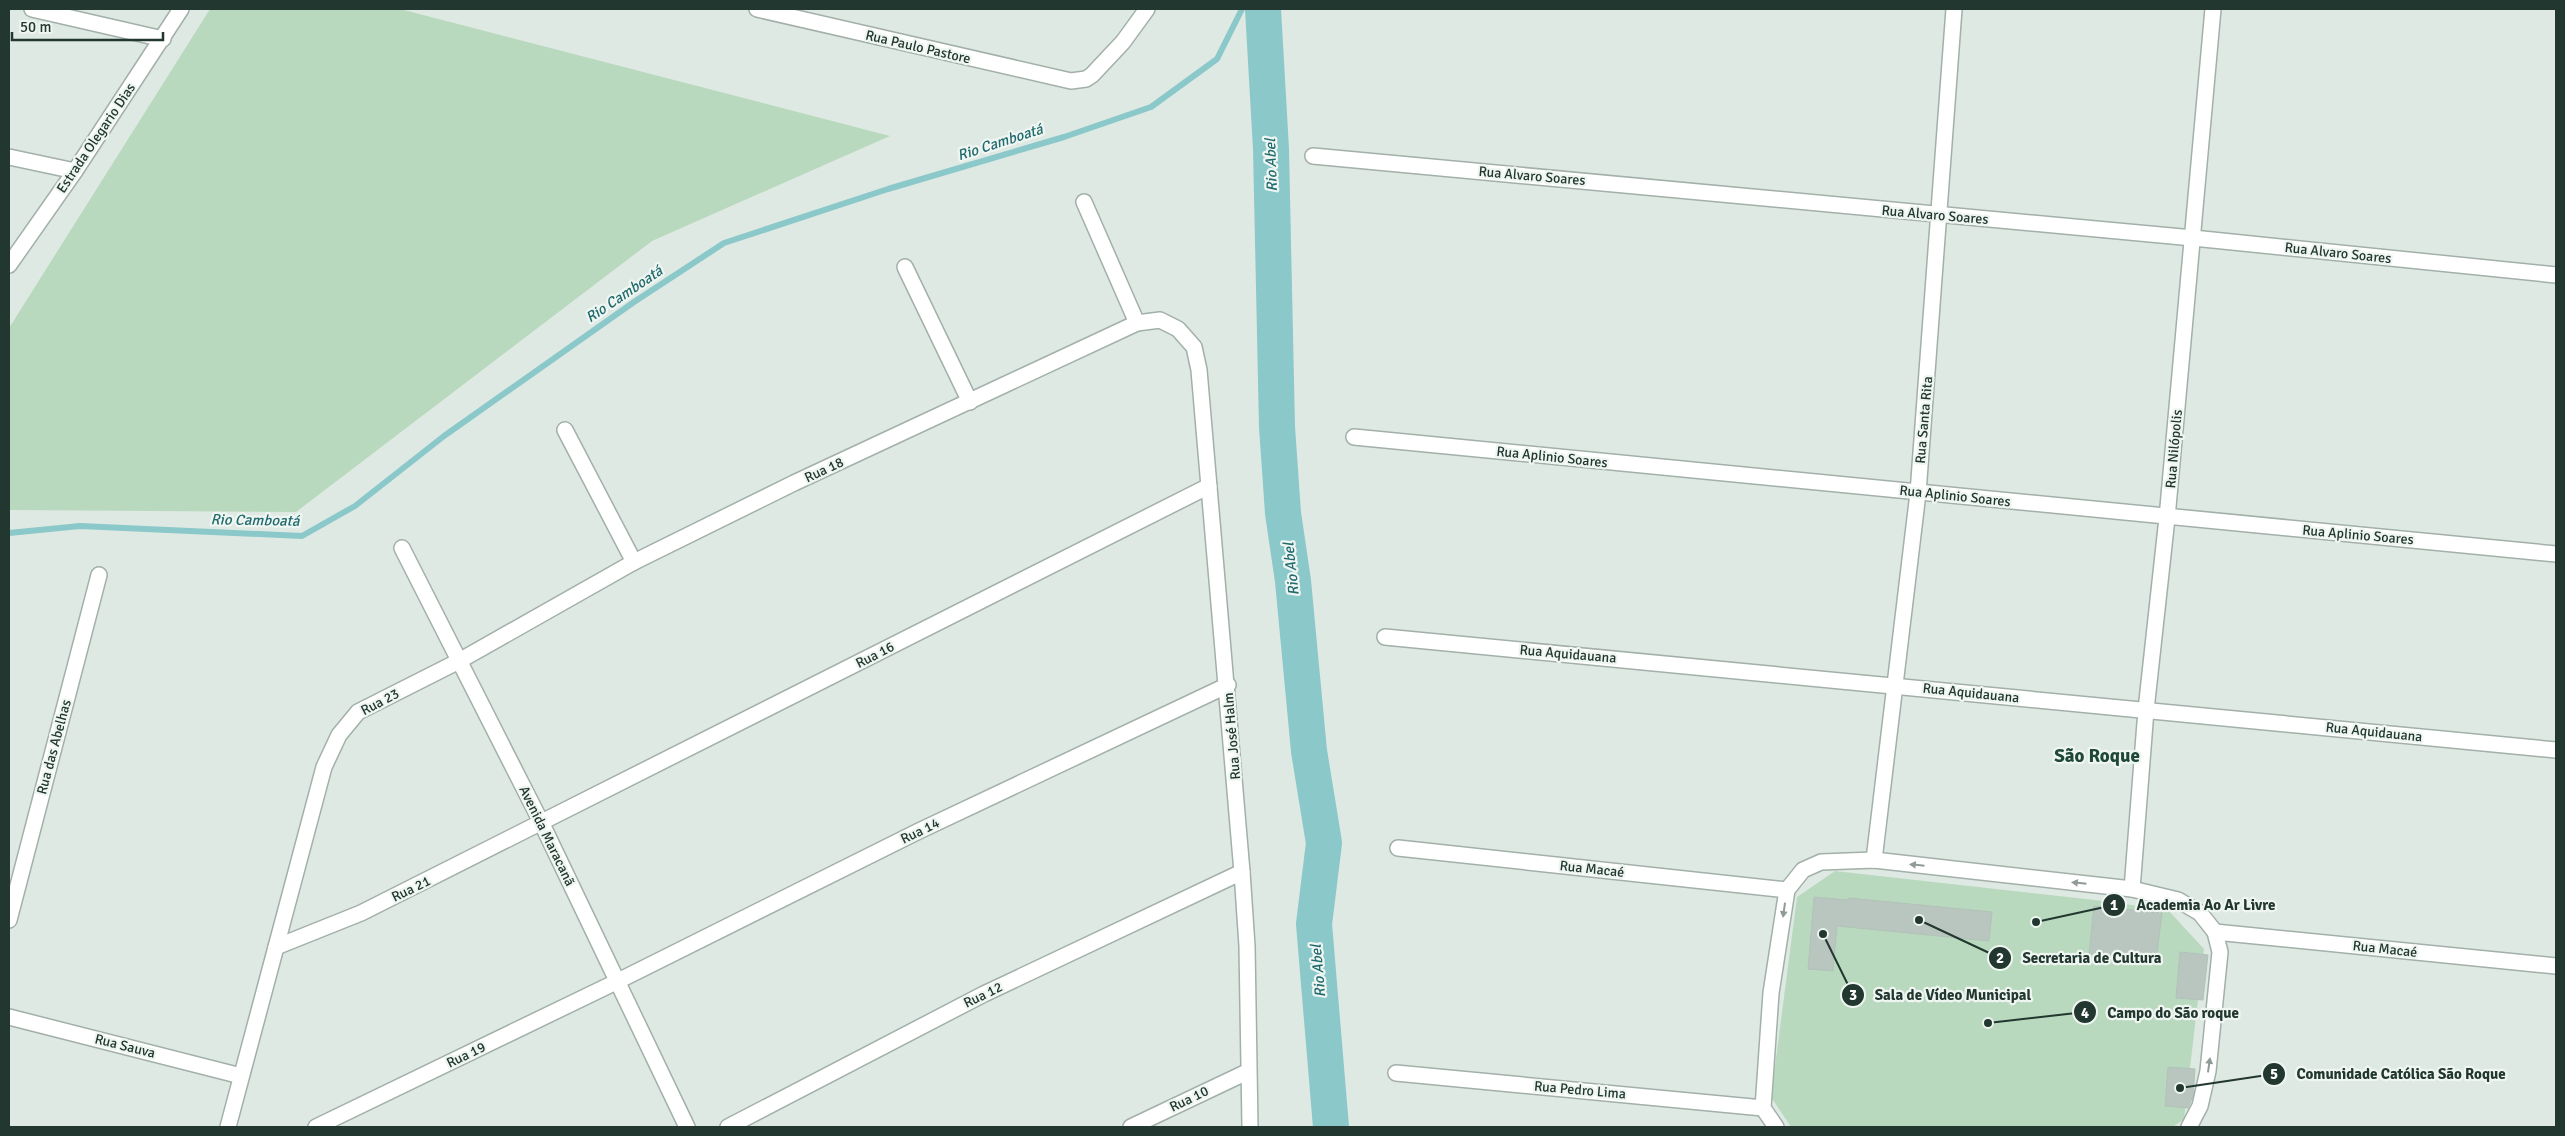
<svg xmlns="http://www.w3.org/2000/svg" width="2565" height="1136" font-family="Signika,sans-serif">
<rect width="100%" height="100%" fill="#dfe9e3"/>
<g fill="#b9d9be">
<polygon points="210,9 400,9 890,136 652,241 296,512 9,510 9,328"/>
<polygon points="1835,871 2113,902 2169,911 2204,949 2184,1119 2173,1127 1791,1127 1771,1097 1797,897"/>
</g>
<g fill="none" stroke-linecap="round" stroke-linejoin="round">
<polyline stroke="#8bc8ca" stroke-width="6" points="9,533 80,526 302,536 355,506 444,436 634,302 724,243 888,189 1064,137 1151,107 1217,59 1242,9"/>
<polyline stroke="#8bc8ca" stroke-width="36" points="1263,9 1271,149 1277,427 1283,513 1293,581 1309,751 1324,843 1314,924 1331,1127"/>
</g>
<g fill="#b8c6bf" stroke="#b2c2b9">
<polygon points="1814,897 1848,900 1849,898 1992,912 1989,941 1837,926 1833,971 1808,969"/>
<polygon points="2094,906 2162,913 2156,961 2089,954"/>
<polygon points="2180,952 2208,955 2203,1000 2176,998"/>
<polygon points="2168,1067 2195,1069 2193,1096 2188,1108 2165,1106"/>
</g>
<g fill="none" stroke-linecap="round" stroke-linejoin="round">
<g stroke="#a2b0a9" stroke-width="18">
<g id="minor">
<polyline points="32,9 163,39"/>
<polyline points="757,9 1071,81 1086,79 1092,75 1123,42 1147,9"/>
<polyline points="1313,156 2193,238 2556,275"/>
<polyline points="9,157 75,171"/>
<polyline points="1084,202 1137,323"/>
<polyline points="9,265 75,171 181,9"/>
<polyline points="905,267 970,402"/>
<polyline points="565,430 634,562"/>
<polyline points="1354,437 2556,554"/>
<polyline points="402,548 542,824 687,1127"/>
<polyline points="1385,637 2556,750"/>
<polyline points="1398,848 1787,890"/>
<polyline points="1874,860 1918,493 1954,9"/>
<polyline points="2132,889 2146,710 2167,518 2213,9"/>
<polyline points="9,920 99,575"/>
<polyline points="2215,932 2556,966"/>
<polyline points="276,947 361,913 1209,486"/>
<polyline points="9,1017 241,1076"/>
<polyline points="1396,1073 1763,1108"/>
<polyline points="228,1127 324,767 339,735 358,712 459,661 634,562 794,483 1137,323 1160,320 1178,329 1194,347 1199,370 1242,872 1247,946 1250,1127"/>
<polyline points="316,1127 616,982 919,831 1228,685"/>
<polyline points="728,1127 984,994 1242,872"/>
<polyline points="1131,1127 1247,1072"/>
<polyline points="1776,1127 1763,1108 1771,993 1787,890 1803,870 1821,862 1874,860 2132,889 2178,900 2200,913 2215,932 2220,952 2208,1071 2200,1106 2189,1127"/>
</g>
</g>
<use href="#minor" stroke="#fff" stroke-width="15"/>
</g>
<defs><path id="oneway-solid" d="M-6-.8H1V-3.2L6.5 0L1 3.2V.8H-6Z" transform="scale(1.25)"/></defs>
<g fill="#909b97">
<use href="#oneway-solid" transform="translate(1917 865) rotate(-174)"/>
<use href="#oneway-solid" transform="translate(2079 883) rotate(-174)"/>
<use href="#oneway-solid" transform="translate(1784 910) rotate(98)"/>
<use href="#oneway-solid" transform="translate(2209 1065) rotate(-82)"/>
</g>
<g text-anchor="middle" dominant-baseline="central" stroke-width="4.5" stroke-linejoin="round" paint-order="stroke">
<g font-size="14" fill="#21372f" stroke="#eff6f2">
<text transform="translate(918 47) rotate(13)">Rua Paulo Pastore</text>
<text transform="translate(96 138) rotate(-56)">Estrada Olegario Dias</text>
<text transform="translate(1532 176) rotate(5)">Rua Alvaro Soares</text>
<text transform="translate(1935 215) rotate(5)">Rua Alvaro Soares</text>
<text transform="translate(2338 253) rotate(6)">Rua Alvaro Soares</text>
<text transform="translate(1924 420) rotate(-85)">Rua Santa Rita</text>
<text transform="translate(2174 449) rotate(-85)">Rua Nilópolis</text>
<text transform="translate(1552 457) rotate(6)">Rua Aplinio Soares</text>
<text transform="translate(824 470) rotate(-25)">Rua 18</text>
<text transform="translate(1955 496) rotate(6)">Rua Aplinio Soares</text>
<text transform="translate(2358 535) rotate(5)">Rua Aplinio Soares</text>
<text transform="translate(1568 654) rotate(5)">Rua Aquidauana</text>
<text transform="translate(875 655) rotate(-27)">Rua 16</text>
<text transform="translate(1971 693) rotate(6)">Rua Aquidauana</text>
<text transform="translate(380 702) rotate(-28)">Rua 23</text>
<text transform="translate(2374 732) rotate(6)">Rua Aquidauana</text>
<text transform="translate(1232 736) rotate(-95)">Rua José Halm</text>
<text transform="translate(54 747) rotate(-75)">Rua das Abelhas</text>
<text transform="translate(920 831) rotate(-26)">Rua 14</text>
<text transform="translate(547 836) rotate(64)">Avenida Maracanã</text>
<text transform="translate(1592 869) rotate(6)">Rua Macaé</text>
<text transform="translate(411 889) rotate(-26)">Rua 21</text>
<text transform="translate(2385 949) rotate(6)">Rua Macaé</text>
<text transform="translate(983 995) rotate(-26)">Rua 12</text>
<text transform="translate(125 1046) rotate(14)">Rua Sauva</text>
<text transform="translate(466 1055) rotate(-26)">Rua 19</text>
<text transform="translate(1580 1090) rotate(5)">Rua Pedro Lima</text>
<text transform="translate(1189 1099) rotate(-26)">Rua 10</text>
</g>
<g font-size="15" font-style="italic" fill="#216a6e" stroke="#eff6f2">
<text transform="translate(1000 142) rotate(-18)">Rio Camboatá</text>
<text transform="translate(1271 165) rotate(-92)">Rio Abel</text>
<text transform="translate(624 294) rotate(-34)">Rio Camboatá</text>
<text transform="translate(255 520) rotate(1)">Rio Camboatá</text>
<text transform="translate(1291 569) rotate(-96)">Rio Abel</text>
<text transform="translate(1318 971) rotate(-95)">Rio Abel</text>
</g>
<g font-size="19" font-weight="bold" fill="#1f4839" stroke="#eff6f2">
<text x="2097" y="756">São Roque</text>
</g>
</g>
<path fill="none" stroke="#21372f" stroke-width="2" d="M2036 922L2114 905M1919 920L2000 958M1823 934L1853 995M1988 1023L2085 1012M2180 1088L2274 1074"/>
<g fill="#21372f" stroke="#eff6f2" stroke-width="2">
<circle cx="2036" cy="922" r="5"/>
<circle cx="1919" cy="920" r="5"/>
<circle cx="1823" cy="934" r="5"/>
<circle cx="1988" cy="1023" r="5"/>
<circle cx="2180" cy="1088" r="5"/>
<circle cx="2114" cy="905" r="12"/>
<circle cx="2000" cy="958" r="12"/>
<circle cx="1853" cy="995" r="12"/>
<circle cx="2085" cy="1012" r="12"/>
<circle cx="2274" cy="1074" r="12"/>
</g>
<g font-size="15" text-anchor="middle" font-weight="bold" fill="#fff">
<text x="2114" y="910">1</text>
<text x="2000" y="963">2</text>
<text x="1853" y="1000">3</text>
<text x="2085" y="1018">4</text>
<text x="2274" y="1079">5</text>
</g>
<g font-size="15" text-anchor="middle" font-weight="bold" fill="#21372f" stroke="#eff6f2" stroke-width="4.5" stroke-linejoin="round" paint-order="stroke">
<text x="2206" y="910">Academia Ao Ar Livre</text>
<text x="2092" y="963">Secretaria de Cultura</text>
<text x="1953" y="1000">Sala de Vídeo Municipal</text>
<text x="2173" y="1018">Campo do São roque</text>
<text x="2401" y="1079">Comunidade Católica São Roque</text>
</g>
<rect width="2565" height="1136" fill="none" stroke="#21372f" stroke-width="20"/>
<path d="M12 32v8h151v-8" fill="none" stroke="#21372f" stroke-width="2.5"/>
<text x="20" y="32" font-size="15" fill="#21372f" stroke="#eff6f2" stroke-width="4" paint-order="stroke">50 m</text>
</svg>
